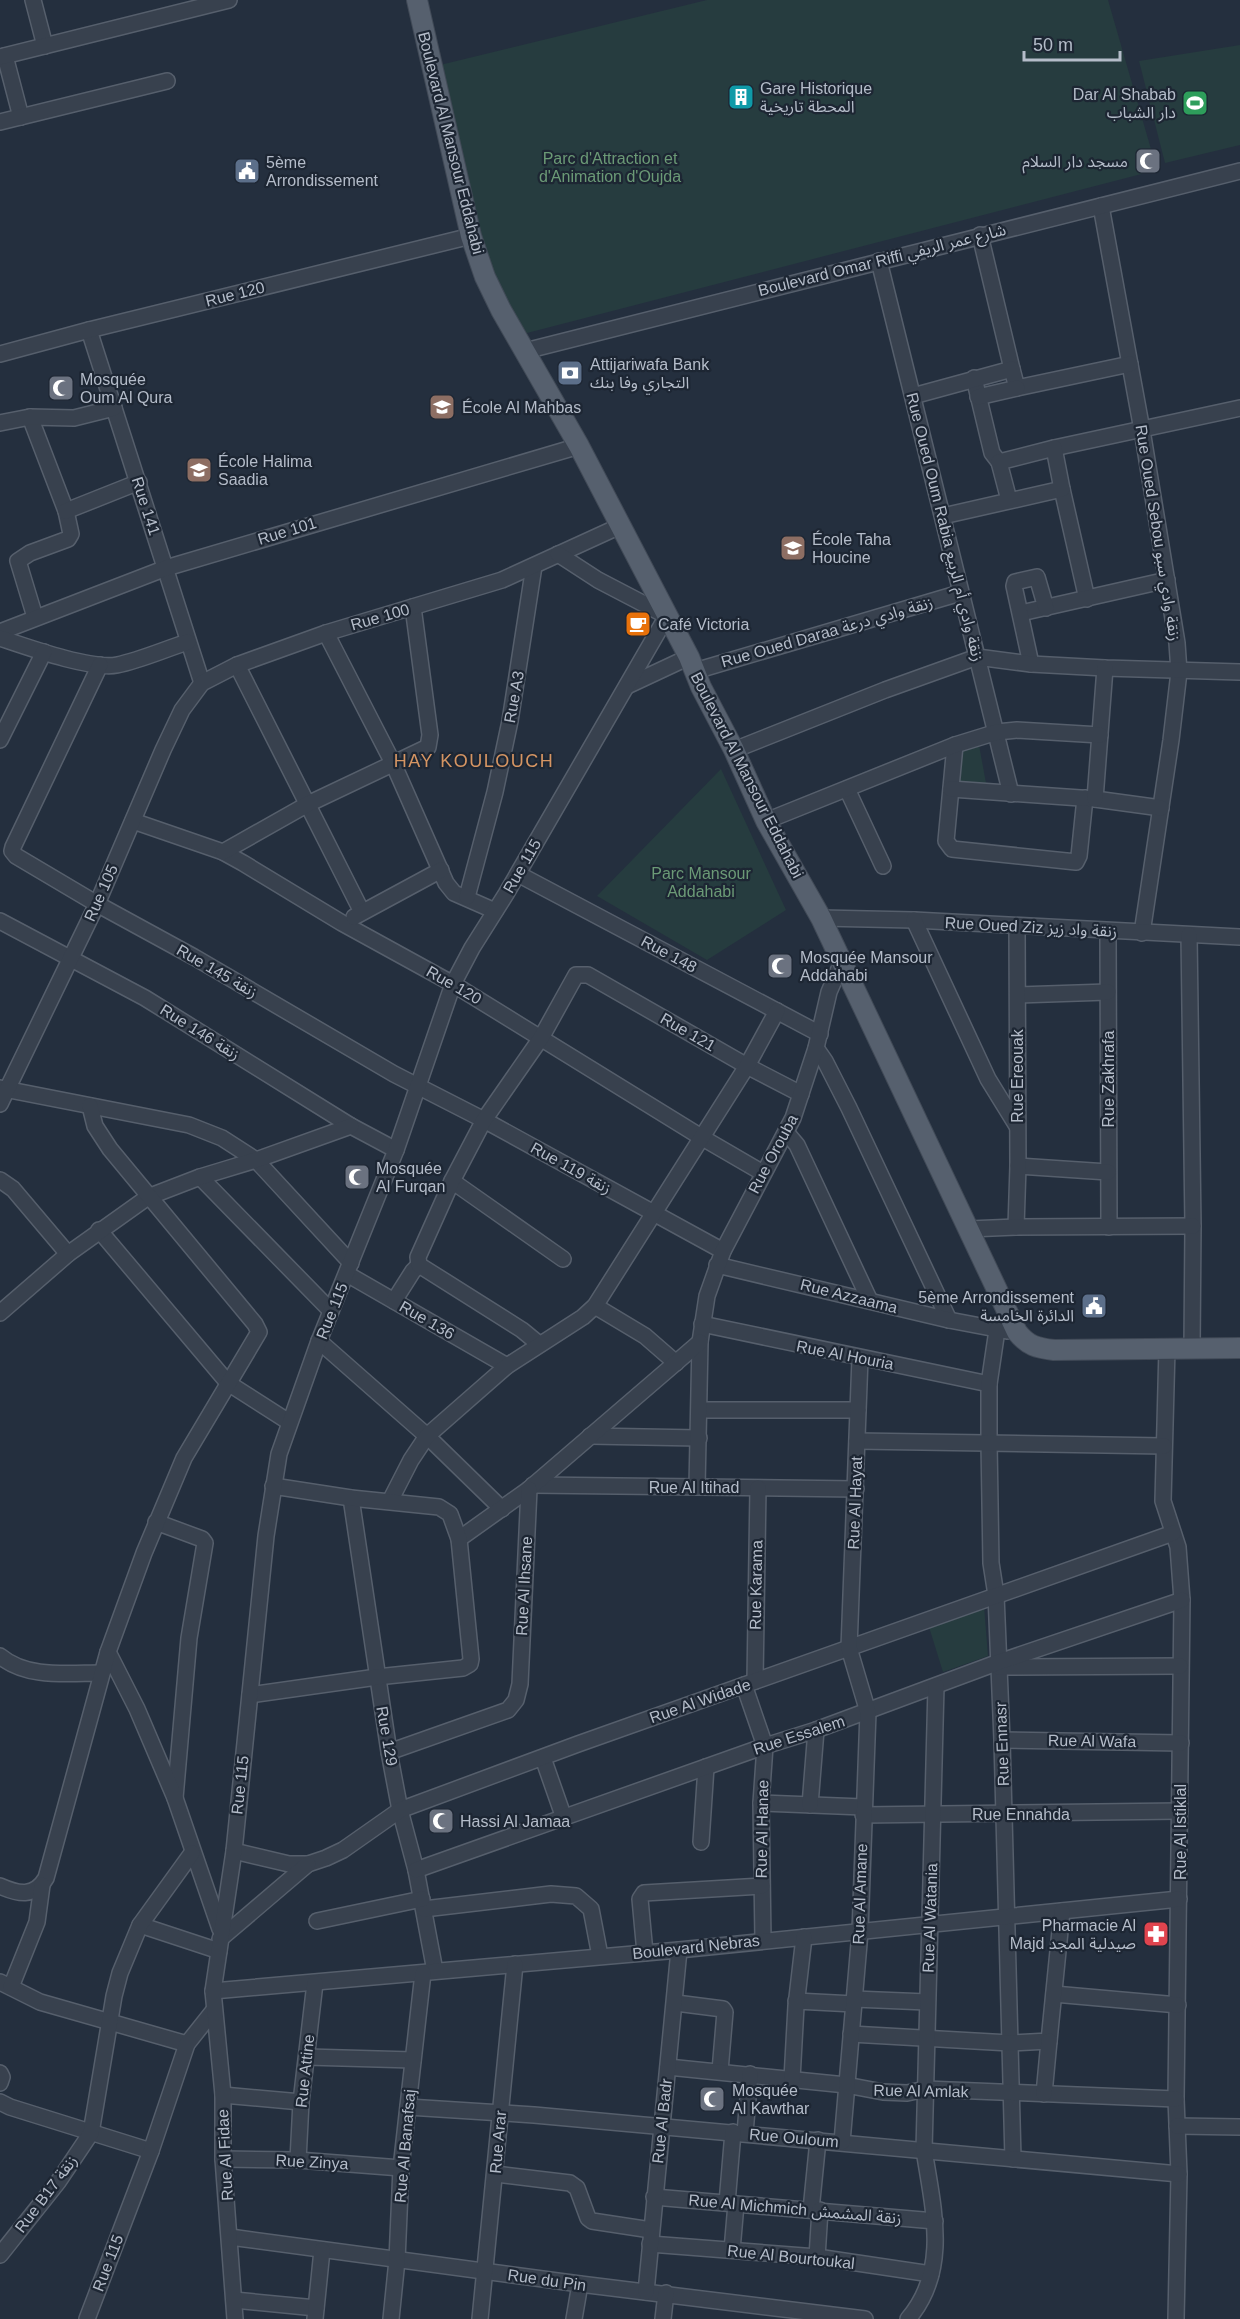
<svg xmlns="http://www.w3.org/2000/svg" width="1240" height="2319" font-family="Arial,'Noto Sans Arabic',sans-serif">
<rect width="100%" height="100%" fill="#242f3e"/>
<g fill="#263c3f">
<polygon points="707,0 1108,0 1157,170 527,333 495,287 480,234 440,65"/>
<polygon points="1240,45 1240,145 1165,163 1139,61"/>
<polygon points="979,745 986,783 953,783 958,752"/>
<polygon points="721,769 786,910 707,960 597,896"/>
<polygon points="984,1606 988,1656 943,1672 929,1627"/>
</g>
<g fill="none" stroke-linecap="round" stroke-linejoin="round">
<g stroke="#565f6c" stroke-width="18">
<g id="minor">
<polyline points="33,0 45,46"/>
<polyline points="5,56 21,117"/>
<polyline points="0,57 229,0"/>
<polyline points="0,122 167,81"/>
<polyline points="1101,206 1142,430 1177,643 1179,672 1171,740 1142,933"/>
<polyline points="980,235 1012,369"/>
<polyline points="879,261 1011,794"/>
<polyline points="89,330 202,683"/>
<polyline points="525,351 1240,171"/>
<polyline points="0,354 89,330 471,236"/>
<polyline points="974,378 992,453 999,462"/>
<polyline points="913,396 1012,369 1017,388 1130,364"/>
<polyline points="978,397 1017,388"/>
<polyline points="30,417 66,511 71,534 68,539 30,553 18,561 35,617"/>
<polyline points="0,423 30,417 74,418 114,408"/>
<polyline points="1054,448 1240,408"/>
<polyline points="1062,489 1087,599"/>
<polyline points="66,511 139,482"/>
<polyline points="943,516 1062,489 1054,448 999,462 1009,500"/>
<polyline points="1021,613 1167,580"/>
<polyline points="0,632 166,568 579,446"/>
<polyline points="326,633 393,763 446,883 454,893 495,911"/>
<path d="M0,638C27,647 91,670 117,665C141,660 165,649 188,642"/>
<polyline points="1031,664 1014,586 1015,582 1037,577 1046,608"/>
<polyline points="100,665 13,847 12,851 16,856 97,904 194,957 394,1074 484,1120 723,1251"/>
<polyline points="237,665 362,912"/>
<polyline points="695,671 960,593"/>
<polyline points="627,686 689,657"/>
<polyline points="0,740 44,652"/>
<polyline points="955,745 946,841 952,849 1076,862 1079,856 1085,798"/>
<polyline points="734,750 885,690 977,657 1031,664 1105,668 1240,672"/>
<polyline points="847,789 883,866"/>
<polyline points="951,789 1095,799 1161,808"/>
<polyline points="1095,799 1105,668"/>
<polyline points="133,821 223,852 243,863 342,923 453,984 701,1137 763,1173"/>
<polyline points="766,821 955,745 997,732 1017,730 1100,735"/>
<polyline points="223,852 308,804 428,747 430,735 413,607"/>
<polyline points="518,874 820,1034"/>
<polyline points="467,897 495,792 510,721 534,566"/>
<polyline points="354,917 441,870"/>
<polyline points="821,918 914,920 1240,937"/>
<polyline points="914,920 988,1079 1017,1126"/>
<polyline points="0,921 145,998 351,1126 396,1150"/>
<polyline points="1108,932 1109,1227"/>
<polyline points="1189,935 1193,1226 1192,1347"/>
<polyline points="1018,995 1108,992"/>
<polyline points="816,1048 825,1061 849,1108 949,1320"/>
<polyline points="0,1088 189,1125 222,1138 256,1160 351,1263"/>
<polyline points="0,1104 97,904 163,750 182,710 202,683 237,665 326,633 502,580 620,526"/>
<polyline points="786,1132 797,1145 870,1301"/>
<polyline points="1018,1166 1108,1172"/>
<polyline points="200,1177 331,1311"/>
<polyline points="0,1180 13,1189 68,1254"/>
<polyline points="452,1181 563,1259"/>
<polyline points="1016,1227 1018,1166 1017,926"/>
<polyline points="969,1229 1016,1227 1193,1226"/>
<polyline points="99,1230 228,1383 289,1422"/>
<polyline points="717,1265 949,1320 1007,1331"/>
<polyline points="347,1274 507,1366"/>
<polyline points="394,1301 413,1271 419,1265"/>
<polyline points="595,1306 645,1336 676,1363"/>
<polyline points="0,1313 68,1254 148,1197 200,1177 256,1160 351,1126"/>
<polyline points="702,1324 989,1384"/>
<polyline points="997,1330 989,1384 989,1443 991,1563 996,1595 1002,1740 1013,2159"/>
<polyline points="319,1341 427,1436 502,1509"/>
<polyline points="539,1344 522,1330 419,1265 418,1257 452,1181 484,1120 541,1038 576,975 588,975 747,1066 801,1094"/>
<polyline points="1167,1348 1163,1501 1178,1547 1182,1600 1176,2099 1179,2174 1176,2319"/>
<polyline points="700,1410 858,1410"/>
<polyline points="590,1436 699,1438"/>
<polyline points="857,1441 1164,1446"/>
<polyline points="533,1485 856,1489"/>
<polyline points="697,1487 700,1342 707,1296 723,1251 793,1118 816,1048 829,992 842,962"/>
<polyline points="351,1498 389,1752 400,1810 416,1870 435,1971"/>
<polyline points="390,1501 411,1460 427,1436 507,1366 583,1317 595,1306 747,1066 777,1011"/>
<polyline points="156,1522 202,1539 205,1543 189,1638 175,1798"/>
<polyline points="459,1539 529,1489 700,1342"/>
<polyline points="108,1652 137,1709 175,1798 220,1929"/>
<path d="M0,1656C27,1679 69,1673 102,1673"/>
<polyline points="999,1667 1180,1666"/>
<polyline points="755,1681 758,1488"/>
<polyline points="744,1685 765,1746 761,1803 763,1940"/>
<polyline points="250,1695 377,1677 463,1668 470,1664 471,1659 459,1539 450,1514 439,1507 351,1498 273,1486"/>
<polyline points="1002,1740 1181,1743"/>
<polyline points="389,1752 508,1710 516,1700 520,1684 529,1489"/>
<polyline points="543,1758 564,1818"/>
<polyline points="761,1803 863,1807"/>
<polyline points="810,1805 816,1730"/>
<polyline points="863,1815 1180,1811"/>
<polyline points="701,1842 706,1767"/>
<polyline points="234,1851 289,1864 308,1864 326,1858 343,1850 400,1810 578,1744 1173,1533"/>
<polyline points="416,1870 765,1746 816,1730 999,1662 1182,1600"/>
<path d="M0,1886C18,1894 34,1898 46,1878L108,1652L144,1553L184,1458L259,1332L255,1324L110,1149L95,1126L90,1106"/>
<polyline points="424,1909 551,1894 576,1896 591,1909 600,1956"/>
<polyline points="317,1921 422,1899"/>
<polyline points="140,1925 219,1951"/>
<polyline points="220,1939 308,1864"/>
<polyline points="645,1953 640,1899 644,1893 762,1886"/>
<polyline points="0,1982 40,2002 187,2044"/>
<polyline points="11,1987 37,1922 42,1885"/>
<polyline points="213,1991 679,1950 1179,1899"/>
<polyline points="1054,1994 1178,2005"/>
<polyline points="854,1999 927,2002"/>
<polyline points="796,2001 854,2004"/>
<polyline points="676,2003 723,2009 725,2012 720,2071"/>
<polyline points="851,2034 1010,2043 1049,2041 1062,1911"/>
<polyline points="307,2057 413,2060"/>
<polyline points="668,2067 846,2085 883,2092 907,2093 926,2089 1176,2099"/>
<polyline points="0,2073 2,2077 0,2083"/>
<polyline points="792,2079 796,2006 804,1937"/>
<polyline points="1044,2094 1049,2041"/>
<polyline points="223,2095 301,2102"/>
<polyline points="0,2102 10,2107 151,2151"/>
<polyline points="408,2107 534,2115 1179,2174"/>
<polyline points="1177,2126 1240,2127"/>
<polyline points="745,2133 750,2074"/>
<polyline points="842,2142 860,1932 868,1712 849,1648 860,1358"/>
<polyline points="223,2159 298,2160 401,2168"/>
<polyline points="298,2160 301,2102 315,1983"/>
<polyline points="496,2174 570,2183 577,2188 588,2218 592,2221 651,2230"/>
<polyline points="654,2197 935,2221"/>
<polyline points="727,2203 733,2132"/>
<polyline points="811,2210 818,2140"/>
<polyline points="230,2237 580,2284 865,2319"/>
<polyline points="650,2244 817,2257 931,2274"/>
<polyline points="732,2250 736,2204"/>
<polyline points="0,2255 58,2182 91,2133 114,1996 120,1973 140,1925 192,1853"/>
<polyline points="817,2257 820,2210"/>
<polyline points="646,2292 679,1950"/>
<polyline points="234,2300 316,2308"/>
<polyline points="87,2319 151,2151 187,2044 214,2010"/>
<polyline points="235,2319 223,2159 223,2095 213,1991 234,1851 266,1536 279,1454 319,1341 396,1150 453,984 472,948 506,894 667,616 598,580 558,554"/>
<polyline points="315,2319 322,2250"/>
<polyline points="391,2319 397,2260 401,2168 423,1973"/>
<polyline points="480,2319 515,1964"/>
<polyline points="574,2319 580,2284"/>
<polyline points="663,2319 666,2293"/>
<path d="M908,2319C950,2270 933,2208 924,2150L936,1686"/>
</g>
</g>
<g stroke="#414a57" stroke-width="22">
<path id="major" d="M417,0L471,236L485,277L501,310L579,446L689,657L701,687L734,750L766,821L821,918L1017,1332C1028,1346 1037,1348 1054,1350L1240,1348"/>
</g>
<use href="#minor" stroke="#38414e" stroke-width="15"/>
<use href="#major" stroke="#56606e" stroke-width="20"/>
</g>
<defs>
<g id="building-square" transform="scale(1.35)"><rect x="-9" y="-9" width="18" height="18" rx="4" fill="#0f9aa8" stroke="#1d2633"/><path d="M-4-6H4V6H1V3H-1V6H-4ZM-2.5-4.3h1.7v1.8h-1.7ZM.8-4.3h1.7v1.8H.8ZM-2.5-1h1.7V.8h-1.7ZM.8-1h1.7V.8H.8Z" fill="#fff"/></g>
<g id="stadium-square" transform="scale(1.35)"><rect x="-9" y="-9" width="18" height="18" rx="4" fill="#2e9e5b" stroke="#1d2633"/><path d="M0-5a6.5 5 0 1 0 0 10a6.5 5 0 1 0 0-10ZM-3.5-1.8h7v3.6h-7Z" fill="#fff"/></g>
<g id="mosque-square" transform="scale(1.35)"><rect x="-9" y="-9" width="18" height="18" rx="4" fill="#6b7280" stroke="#1d2633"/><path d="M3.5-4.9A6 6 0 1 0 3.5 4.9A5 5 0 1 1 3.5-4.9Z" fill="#fff"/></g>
<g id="civic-square" transform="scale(1.35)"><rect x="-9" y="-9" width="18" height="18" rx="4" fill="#5c6f8a" stroke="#1d2633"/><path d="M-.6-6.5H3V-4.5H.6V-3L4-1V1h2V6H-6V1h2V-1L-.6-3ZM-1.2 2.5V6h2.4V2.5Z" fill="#fff"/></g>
<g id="bank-square" transform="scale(1.35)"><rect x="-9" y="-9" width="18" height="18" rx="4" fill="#5c6f8a" stroke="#1d2633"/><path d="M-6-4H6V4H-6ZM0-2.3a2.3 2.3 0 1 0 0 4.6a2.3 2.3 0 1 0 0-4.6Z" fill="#fff"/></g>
<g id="school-square" transform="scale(1.35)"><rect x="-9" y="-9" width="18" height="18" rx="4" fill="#8d6e63" stroke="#1d2633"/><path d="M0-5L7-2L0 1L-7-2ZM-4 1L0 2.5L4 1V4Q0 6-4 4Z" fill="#fff"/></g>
<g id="cafe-square" transform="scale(1.35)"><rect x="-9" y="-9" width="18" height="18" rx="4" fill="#e8710a" stroke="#1d2633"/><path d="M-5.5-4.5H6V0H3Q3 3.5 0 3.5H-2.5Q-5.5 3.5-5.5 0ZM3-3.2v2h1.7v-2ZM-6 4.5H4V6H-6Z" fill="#fff"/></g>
<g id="pharmacy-square" transform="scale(1.35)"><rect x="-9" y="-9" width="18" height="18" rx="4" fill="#e0444e" stroke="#1d2633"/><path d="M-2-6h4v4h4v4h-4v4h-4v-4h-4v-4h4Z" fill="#fff"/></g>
</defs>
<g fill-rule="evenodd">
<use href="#building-square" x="741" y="97"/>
<use href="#stadium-square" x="1195" y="103"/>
<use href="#mosque-square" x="1148" y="161"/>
<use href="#civic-square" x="247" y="171"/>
<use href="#bank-square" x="570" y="373"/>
<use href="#mosque-square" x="61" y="388"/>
<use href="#school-square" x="442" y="407"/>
<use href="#school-square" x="199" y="470"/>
<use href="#school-square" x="793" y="548"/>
<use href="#cafe-square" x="638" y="624"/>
<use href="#mosque-square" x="780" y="966"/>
<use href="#mosque-square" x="357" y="1177"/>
<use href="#civic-square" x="1094" y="1306"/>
<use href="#mosque-square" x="441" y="1821"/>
<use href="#pharmacy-square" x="1156" y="1934"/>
<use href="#mosque-square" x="712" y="2099"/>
</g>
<g text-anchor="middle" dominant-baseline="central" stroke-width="4.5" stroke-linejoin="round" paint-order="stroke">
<g font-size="16" fill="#b4bcc9" stroke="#1d2633" text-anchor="start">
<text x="760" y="88">Gare Historique<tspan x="760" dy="18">المحطة تاريخية</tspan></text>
<text x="1176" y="94" text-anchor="end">Dar Al Shabab<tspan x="1176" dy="18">دار الشباب</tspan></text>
<text x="1128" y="161" text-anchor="end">مسجد دار السلام</text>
<text x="266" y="162">5ème<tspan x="266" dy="18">Arrondissement</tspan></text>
<text x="590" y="364">Attijariwafa Bank<tspan x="590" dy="18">التجاري وفا بنك</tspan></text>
<text x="80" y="379">Mosquée<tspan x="80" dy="18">Oum Al Qura</tspan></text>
<text x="462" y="407">École Al Mahbas</text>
<text x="218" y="461">École Halima<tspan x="218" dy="18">Saadia</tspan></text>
<text x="812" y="539">École Taha<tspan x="812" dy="18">Houcine</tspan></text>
<text x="658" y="624">Café Victoria</text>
<text x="800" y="957">Mosquée Mansour<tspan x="800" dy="18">Addahabi</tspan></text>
<text x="376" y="1168">Mosquée<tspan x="376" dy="18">Al Furqan</tspan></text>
<text x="1074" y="1297" text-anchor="end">5ème Arrondissement<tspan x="1074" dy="18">الدائرة الخامسة</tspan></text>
<text x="460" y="1821">Hassi Al Jamaa</text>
<text x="1136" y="1925" text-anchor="end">Pharmacie Al<tspan x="1136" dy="18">Majd صيدلية المجد</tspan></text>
<text x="732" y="2090">Mosquée<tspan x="732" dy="18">Al Kawthar</tspan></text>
</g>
<g font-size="16" fill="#b4bcc9" stroke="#1d2633">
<text transform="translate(451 143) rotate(76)">Boulevard Al Mansour Eddahabi</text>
<text transform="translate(882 260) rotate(-14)">Boulevard Omar Riffi شارع عمر الريفي</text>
<text transform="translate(235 294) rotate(-14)">Rue 120</text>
<text transform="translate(146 506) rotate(72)">Rue 141</text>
<text transform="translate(945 527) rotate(76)">Rue Oued Oum Rabia زنقة وادي أم الربيع</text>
<text transform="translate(287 531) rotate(-17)">Rue 101</text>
<text transform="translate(1158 533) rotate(81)">Rue Oued Sebou زنقة وادي سبو</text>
<text transform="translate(380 617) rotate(-16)">Rue 100</text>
<text transform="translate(827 632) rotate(-16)">Rue Oued Daraa زنقة وادي درعة</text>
<text transform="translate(514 697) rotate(-80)">Rue A3</text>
<text transform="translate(747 775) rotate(63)">Boulevard Al Mansour Eddahabi</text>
<text transform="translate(522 866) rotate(-60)">Rue 115</text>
<text transform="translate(101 893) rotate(-66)">Rue 105</text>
<text transform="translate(1031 927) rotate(3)">Rue Oued Ziz زنقة واد زيز</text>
<text transform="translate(669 954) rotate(28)">Rue 148</text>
<text transform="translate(217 971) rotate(30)">Rue 145 زنقة</text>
<text transform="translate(454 985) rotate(30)">Rue 120</text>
<text transform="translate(200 1032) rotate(32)">Rue 146 زنقة</text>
<text transform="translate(688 1032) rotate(30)">Rue 121</text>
<text transform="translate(1017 1076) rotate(-90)">Rue Ereouak</text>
<text transform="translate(1108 1079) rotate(-90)">Rue Zakhrafa</text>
<text transform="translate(773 1154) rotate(-62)">Rue Orouba</text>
<text transform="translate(571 1168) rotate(29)">Rue 119 زنقة</text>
<text transform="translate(849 1296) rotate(14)">Rue Azzaama</text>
<text transform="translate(332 1311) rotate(-68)">Rue 115</text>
<text transform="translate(427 1320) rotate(30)">Rue 136</text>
<text transform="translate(845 1355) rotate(11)">Rue Al Houria</text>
<text x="694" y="1487">Rue Al Itihad</text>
<text transform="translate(855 1503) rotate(-88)">Rue Al Hayat</text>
<text transform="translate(756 1585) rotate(-89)">Rue Karama</text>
<text transform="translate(524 1586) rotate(-87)">Rue Al Ihsane</text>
<text transform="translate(700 1701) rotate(-19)">Rue Al Widade</text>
<text transform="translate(799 1735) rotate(-18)">Rue Essalem</text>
<text transform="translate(387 1736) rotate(80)">Rue 129</text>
<text transform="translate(1092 1741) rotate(1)">Rue Al Wafa</text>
<text transform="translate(1002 1744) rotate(-92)">Rue Ennasr</text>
<text transform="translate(240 1785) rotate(-84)">Rue 115</text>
<text x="1021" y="1814">Rue Ennahda</text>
<text transform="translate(762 1829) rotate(-89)">Rue Al Hanae</text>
<text transform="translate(1180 1832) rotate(-90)">Rue Al Istiklal</text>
<text transform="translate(860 1894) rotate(-88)">Rue Al Amane</text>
<text transform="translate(930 1918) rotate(-88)">Rue Al Watania</text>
<text transform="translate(696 1947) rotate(-6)">Boulevard Nebras</text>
<text transform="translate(305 2071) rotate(-84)">Rue Attine</text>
<text transform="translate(921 2091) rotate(1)">Rue Al Amlak</text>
<text transform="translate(662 2121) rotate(-84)">Rue Al Badr</text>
<text transform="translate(794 2138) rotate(5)">Rue Ouloum</text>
<text transform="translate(498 2142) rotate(-85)">Rue Arar</text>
<text transform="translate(405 2146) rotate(-85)">Rue Al Banafsaj</text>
<text transform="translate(225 2155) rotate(-93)">Rue Al Fidae</text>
<text transform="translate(312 2162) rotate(3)">Rue Zinya</text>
<text transform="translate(46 2194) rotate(-53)">Rue B17 زنقة</text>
<text transform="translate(795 2209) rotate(5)">Rue Al Michmich زنقة المشمش</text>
<text transform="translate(791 2257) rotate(6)">Rue Al Bourtoukal</text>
<text transform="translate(108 2263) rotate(-69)">Rue 115</text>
<text transform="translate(547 2280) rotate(8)">Rue du Pin</text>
</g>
<g font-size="16" fill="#6b9a76" stroke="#1d2633">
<text x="610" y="158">Parc d'Attraction et<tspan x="610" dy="18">d'Animation d'Oujda</tspan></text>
<text x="701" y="873">Parc Mansour<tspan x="701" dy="18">Addahabi</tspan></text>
</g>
<g font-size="18" letter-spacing="1.5" fill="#d59563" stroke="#1d2633">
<text x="474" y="761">HAY KOULOUCH</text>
</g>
</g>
<path d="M1024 51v9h96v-9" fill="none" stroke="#b4bcc9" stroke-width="3"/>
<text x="1033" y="51" font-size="18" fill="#b4bcc9" stroke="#1d2633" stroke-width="4.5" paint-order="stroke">50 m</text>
</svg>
